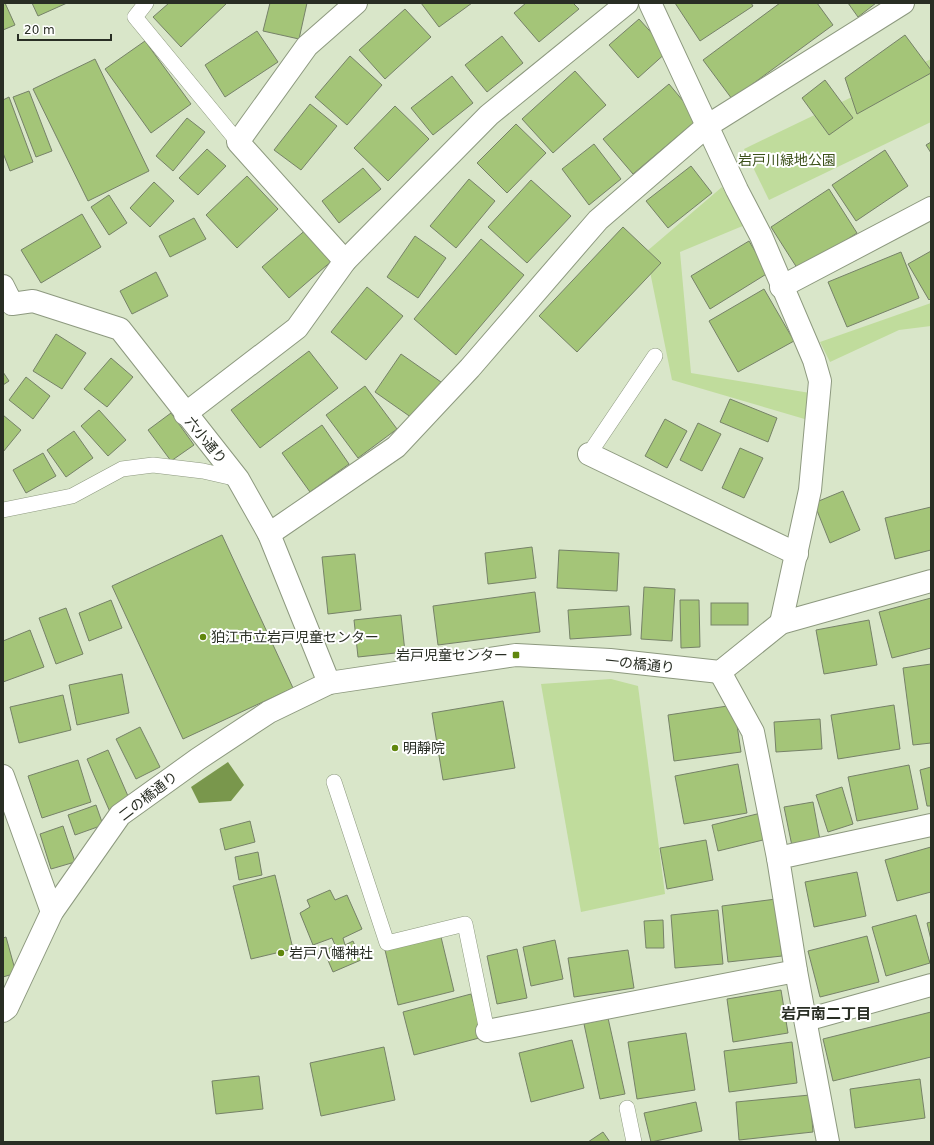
<svg xmlns="http://www.w3.org/2000/svg" width="934" height="1145" font-family="'DejaVu Sans','Noto Sans JP',sans-serif">
<rect width="100%" height="100%" fill="#d9e6c9"/>
<g fill="#c0dc9c">
<polygon points="931,59 931,122 769,200 744,149"/>
<polygon points="722,187 745,225 680,252 691,373 810,393 808,420 672,380 646,252"/>
<polygon points="931,303 931,326 899,330 830,362 820,342"/>
<polygon points="611,679 638,686 665,894 581,912 541,684"/>
</g>
<polygon fill="#79974c" points="228,762 244,785 231,801 199,803 191,787"/>
<g fill="#a4c578" stroke="#768268">
<polygon points="3,3 5,3 15,25 3,30"/>
<polygon points="32,3 67,3 38,16"/>
<polygon points="169,3 227,3 181,47 153,17"/>
<polygon points="270,3 307,3 299,39 263,31"/>
<polygon points="421,3 472,3 439,27"/>
<polygon points="526,3 573,3 579,9 539,42 514,13"/>
<polygon points="675,3 751,3 753,6 700,41"/>
<polygon points="780,3 817,3 833,25 732,99 703,60"/>
<polygon points="848,3 876,3 858,17"/>
<polygon points="405,9 431,37 385,79 359,50"/>
<polygon points="639,19 668,51 638,78 609,45"/>
<polygon points="257,31 278,62 225,97 205,65"/>
<polygon points="905,35 931,70 931,73 857,114 845,78"/>
<polygon points="502,36 523,63 487,92 465,65"/>
<polygon points="145,41 191,104 151,133 105,69"/>
<polygon points="350,56 382,85 347,125 315,97"/>
<polygon points="95,59 149,171 88,201 33,89"/>
<polygon points="575,71 606,105 553,153 522,119"/>
<polygon points="452,76 473,103 433,135 411,108"/>
<polygon points="825,80 853,118 829,135 802,98"/>
<polygon points="669,84 698,119 633,174 603,139"/>
<polygon points="29,91 52,151 36,157 13,97"/>
<polygon points="9,97 33,162 10,171 3,153 3,100"/>
<polygon points="310,104 337,126 301,170 274,150"/>
<polygon points="395,106 429,139 388,181 354,148"/>
<polygon points="187,118 205,132 173,171 156,156"/>
<polygon points="516,124 546,153 507,193 477,163"/>
<polygon points="931,142 931,153 926,145"/>
<polygon points="594,144 621,179 589,205 562,169"/>
<polygon points="207,149 226,166 198,195 179,178"/>
<polygon points="885,150 908,186 856,221 832,185"/>
<polygon points="691,166 712,193 668,228 646,201"/>
<polygon points="363,168 381,189 339,223 322,201"/>
<polygon points="247,176 278,209 237,248 206,215"/>
<polygon points="469,179 495,201 456,248 430,226"/>
<polygon points="531,180 571,216 527,263 488,227"/>
<polygon points="154,182 174,201 150,227 130,208"/>
<polygon points="829,189 857,233 799,271 771,227"/>
<polygon points="109,195 127,223 109,235 91,207"/>
<polygon points="82,214 101,247 41,283 21,250"/>
<polygon points="194,218 206,239 170,257 159,236"/>
<polygon points="623,227 661,263 577,352 539,316"/>
<polygon points="308,228 334,259 289,298 262,267"/>
<polygon points="415,236 446,258 418,298 387,277"/>
<polygon points="481,239 524,275 456,355 414,319"/>
<polygon points="749,241 768,273 710,309 691,276"/>
<polygon points="931,251 931,298 929,300 908,264"/>
<polygon points="901,252 919,298 847,327 828,282"/>
<polygon points="156,272 168,296 132,314 120,291"/>
<polygon points="367,287 403,316 366,360 331,332"/>
<polygon points="764,289 794,341 738,372 709,321"/>
<polygon points="56,334 86,353 62,389 33,371"/>
<polygon points="309,351 338,388 260,448 231,410"/>
<polygon points="401,354 441,382 415,420 375,392"/>
<polygon points="111,358 133,377 107,407 84,389"/>
<polygon points="3,372 9,381 3,385"/>
<polygon points="26,377 50,396 33,419 9,400"/>
<polygon points="365,386 397,429 358,458 326,415"/>
<polygon points="730,399 777,418 768,442 720,422"/>
<polygon points="99,410 126,440 108,456 81,426"/>
<polygon points="171,413 194,445 171,461 148,430"/>
<polygon points="3,415 21,430 3,452"/>
<polygon points="665,419 687,431 667,468 645,456"/>
<polygon points="698,423 721,434 702,471 680,460"/>
<polygon points="322,425 349,464 310,492 282,453"/>
<polygon points="74,431 93,458 66,477 47,450"/>
<polygon points="740,448 763,458 744,498 722,488"/>
<polygon points="43,453 56,476 26,493 13,470"/>
<polygon points="843,491 860,530 830,543 814,503"/>
<polygon points="931,507 931,550 895,559 885,518"/>
<polygon points="222,535 293,688 183,739 112,586"/>
<polygon points="532,547 536,578 488,584 485,553"/>
<polygon points="559,550 619,553 617,591 557,588"/>
<polygon points="355,554 361,610 328,614 322,557"/>
<polygon points="644,587 675,589 672,641 641,639"/>
<polygon points="535,592 540,632 438,645 433,606"/>
<polygon points="931,598 931,648 892,658 879,612"/>
<polygon points="111,600 122,628 89,641 79,613"/>
<polygon points="680,600 699,600 700,647 681,648"/>
<rect x="711" y="603" width="37" height="22"/>
<polygon points="629,606 631,635 570,639 568,610"/>
<polygon points="66,608 83,654 56,664 39,618"/>
<polygon points="401,615 405,652 358,657 354,620"/>
<polygon points="869,620 877,665 824,674 816,630"/>
<polygon points="30,630 44,667 3,682 3,641"/>
<polygon points="931,664 931,743 913,745 903,668"/>
<polygon points="122,674 129,713 77,725 69,685"/>
<polygon points="63,695 71,730 19,743 10,707"/>
<polygon points="503,701 515,768 443,780 432,713"/>
<polygon points="734,705 741,752 674,761 668,715"/>
<polygon points="894,705 900,749 838,759 831,715"/>
<polygon points="820,719 822,749 776,752 774,722"/>
<polygon points="140,727 160,767 136,779 116,739"/>
<polygon points="108,750 131,803 110,812 87,759"/>
<polygon points="78,760 91,802 42,818 28,776"/>
<polygon points="738,764 747,813 684,824 675,776"/>
<polygon points="909,765 918,809 857,821 848,777"/>
<polygon points="931,767 931,806 927,806 920,770"/>
<polygon points="842,787 853,824 828,832 816,795"/>
<polygon points="813,802 820,840 792,846 784,807"/>
<polygon points="96,805 103,825 75,835 68,815"/>
<polygon points="761,813 767,839 718,851 712,825"/>
<polygon points="250,821 255,842 225,850 220,829"/>
<polygon points="63,826 75,862 51,869 40,834"/>
<polygon points="706,840 713,880 667,889 660,848"/>
<polygon points="931,847 931,892 897,901 885,860"/>
<polygon points="258,852 262,875 239,880 235,857"/>
<polygon points="857,872 866,916 814,927 805,882"/>
<polygon points="275,875 293,949 251,959 233,886"/>
<polygon points="330,890 335,900 347,895 362,929 343,938 345,945 353,941 361,960 333,972 324,951 335,945 332,938 313,945 300,913 310,907 307,900"/>
<polygon points="776,899 782,956 728,962 722,906"/>
<polygon points="718,910 723,964 675,968 671,915"/>
<polygon points="916,915 930,963 886,976 872,927"/>
<polygon points="663,920 664,948 646,948 644,921"/>
<polygon points="931,922 931,940 927,923"/>
<polygon points="867,936 879,982 820,997 808,951"/>
<polygon points="6,937 16,973 3,977 3,938"/>
<polygon points="441,937 454,991 398,1005 385,950"/>
<polygon points="555,940 563,979 531,986 523,947"/>
<polygon points="517,949 527,998 497,1004 487,956"/>
<polygon points="628,950 634,988 574,997 568,958"/>
<polygon points="781,990 788,1033 733,1042 727,999"/>
<polygon points="471,994 483,1037 414,1055 403,1012"/>
<polygon points="931,1012 931,1057 833,1081 823,1039"/>
<polygon points="608,1018 625,1094 600,1099 584,1024"/>
<polygon points="686,1033 695,1090 637,1099 628,1042"/>
<polygon points="572,1040 584,1088 531,1102 519,1053"/>
<polygon points="792,1042 797,1083 729,1092 724,1051"/>
<polygon points="384,1047 395,1100 321,1116 310,1063"/>
<polygon points="259,1076 263,1109 216,1114 212,1081"/>
<polygon points="920,1079 925,1118 855,1128 850,1089"/>
<polygon points="810,1095 813,1132 739,1140 736,1102"/>
<polygon points="696,1102 702,1131 651,1142 644,1113"/>
<polygon points="603,1132 610,1142 588,1142"/>
</g>
<g fill="none" stroke-linecap="round" stroke-linejoin="round">
<g stroke="#8d997f" stroke-width="16">
<g id="lane">
<polyline points="146,3 135,17 238,142"/>
<polyline points="589,454 655,356"/>
<polyline points="3,510 72,496 122,469 153,465 203,471 238,479"/>
<polyline points="334,782 387,943 465,924 487,1031"/>
<polyline points="627,1108 634,1142"/>
</g>
</g>
<g stroke="#8d997f" stroke-width="24">
<g id="street">
<polyline points="650,3 737,190 761,236 814,360 820,381 810,490 781,623"/>
<polyline points="345,261 238,142 307,46 356,3"/>
<polyline points="3,286 12,304 33,301 120,329 238,479 269,534 329,683"/>
<polyline points="781,287 931,208"/>
<polyline points="185,414 297,328 345,261 489,115 627,3"/>
<polyline points="589,454 797,554"/>
<polyline points="269,534 396,447 470,368 598,220 707,126 903,3"/>
<polyline points="720,672 753,732 778,858"/>
<polyline points="3,776 52,912"/>
<polyline points="3,1011 7,1008 52,912 120,815 198,759 269,712 329,683 516,655 610,660 720,672 781,623 931,581"/>
<polyline points="806,1020 931,985"/>
<polyline points="487,1031 796,971"/>
<polyline points="828,1142 796,971 778,858 931,825"/>
</g>
</g>
<use href="#lane" stroke="#fff" stroke-width="15"/>
<use href="#street" stroke="#fff" stroke-width="22"/>
</g>
<g fill="#60870d" stroke="#fff" stroke-width="1.5">
<circle cx="203" cy="637" r="4"/>
<rect x="512" y="651" width="8" height="8" rx="2"/>
<circle cx="395" cy="748" r="4"/>
<circle cx="281" cy="953" r="4"/>
</g>
<g text-anchor="middle" dominant-baseline="central" stroke-width="4" stroke-linejoin="round" paint-order="stroke">
<g font-size="14" fill="#3c511a" stroke="#fff">
<text x="787" y="160">岩戸川緑地公園</text>
</g>
<g font-size="14" fill="#292e24" stroke="#fff">
<text transform="translate(206 440) rotate(51)">六小通り</text>
<text transform="translate(640 664) rotate(6)">一の橋通り</text>
<text transform="translate(148 796) rotate(-38)">二の橋通り</text>
</g>
<g font-size="14" fill="#292e24" stroke="#fff" text-anchor="start">
<text x="211" y="637">狛江市立岩戸児童センター</text>
<text x="508" y="655" text-anchor="end">岩戸児童センター</text>
<text x="403" y="748">明靜院</text>
<text x="289" y="953">岩戸八幡神社</text>
</g>
<g font-size="15" font-weight="bold" fill="#292e24" stroke="#fff">
<text x="826" y="1014">岩戸南二丁目</text>
</g>
</g>
<rect width="934" height="1145" fill="none" stroke="#292e24" stroke-width="8"/>
<path d="M18 34v6h93v-6" fill="none" stroke="#292e24" stroke-width="2"/>
<text x="24" y="34" font-size="12" fill="#292e24" stroke="#ffffff" stroke-width="3" paint-order="stroke">20 m</text>
</svg>
